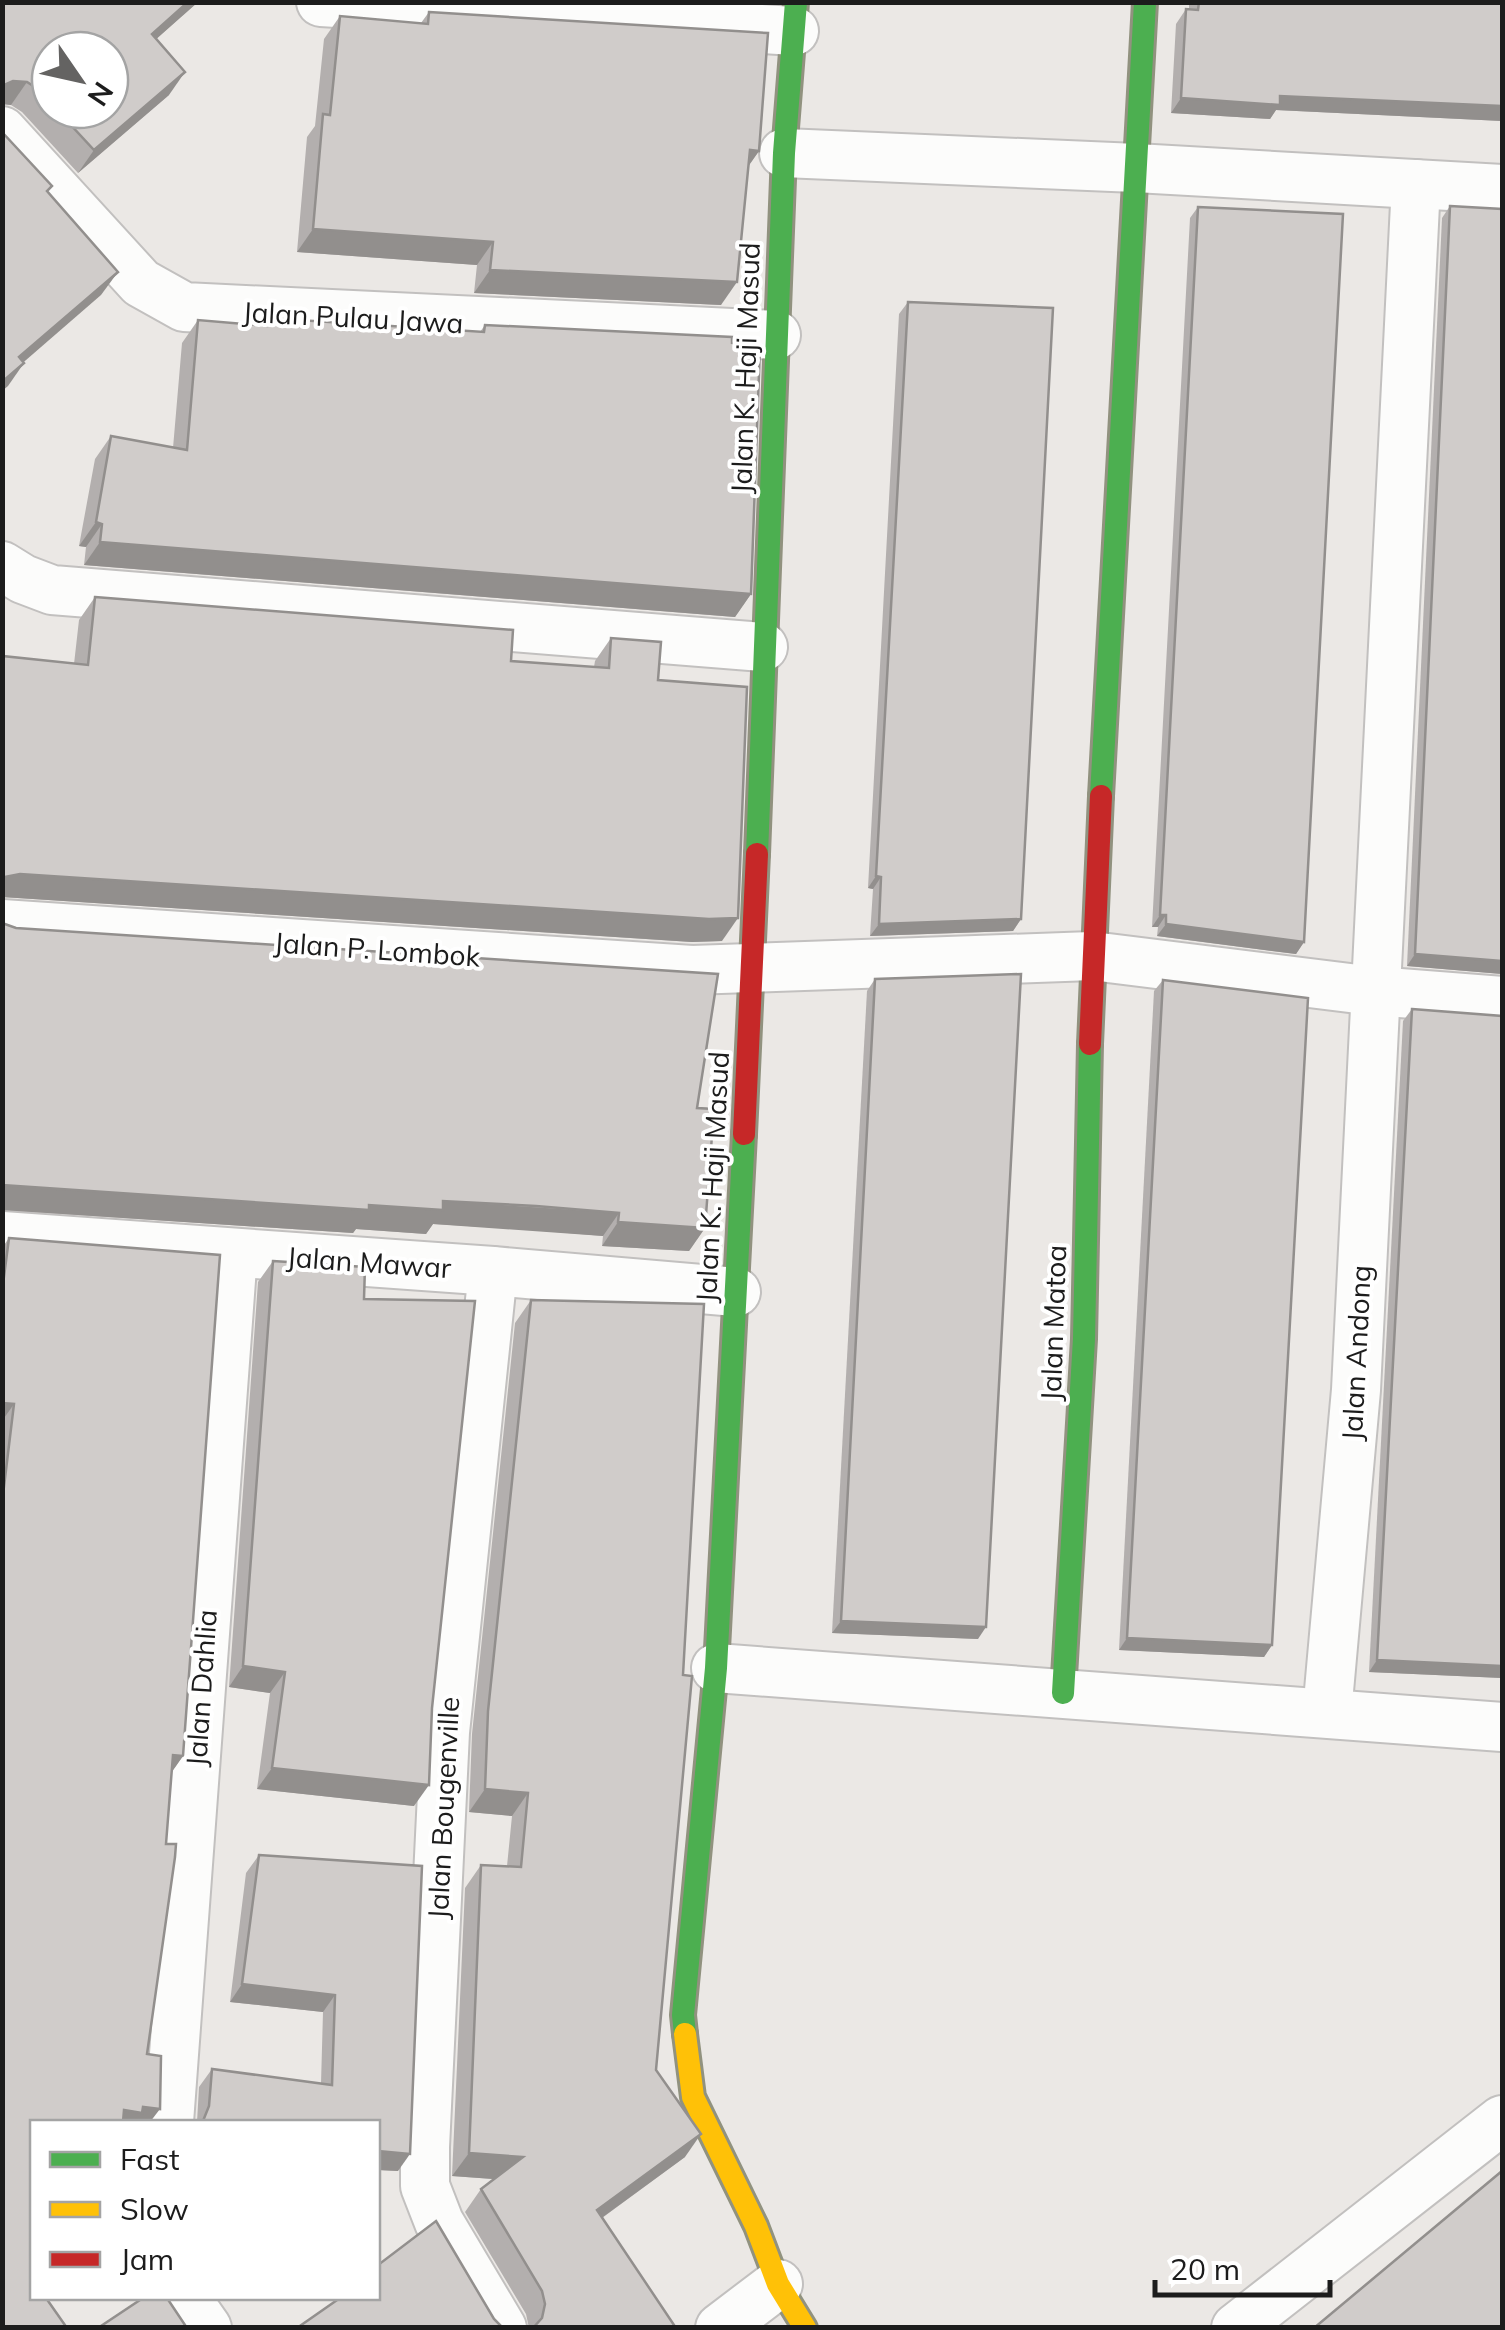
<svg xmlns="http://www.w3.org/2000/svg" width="1505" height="2330" font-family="Mulish,sans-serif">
<rect width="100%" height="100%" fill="#ebe8e5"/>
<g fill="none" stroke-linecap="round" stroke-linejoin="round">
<g stroke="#c2c0bf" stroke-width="52">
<g id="street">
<polyline points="321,2 794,31"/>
<polyline points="2,131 141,283 184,307 776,335"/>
<polyline points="784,153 1136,168 1502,189"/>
<polyline points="2,566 23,579 52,590 763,647"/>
<polyline points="2,924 692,970 1092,956 1374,991 1502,1001"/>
<polyline points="2,1236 493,1271 736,1292"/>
<polyline points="493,1271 445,1732 425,2147 425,2186 439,2222 502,2328"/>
<polyline points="716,1668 1502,1727"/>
<polyline points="1327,1713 1356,1390 1416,184"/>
<polyline points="169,2122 233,1253"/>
<polyline points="186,2298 207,2328"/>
<polyline points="720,2328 778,2284"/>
<polyline points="1236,2328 1502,2120"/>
</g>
</g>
<g stroke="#91927f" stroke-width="28">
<g id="fast">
<polyline points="1101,796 1145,2"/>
<polyline points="757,854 784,153 796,2"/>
<polyline points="1063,1693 1084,1339 1090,1044"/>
<polyline points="685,2034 683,2015 716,1668 744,1134"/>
</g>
</g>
<g stroke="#91927f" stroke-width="28">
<polyline id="slow" points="685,2034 693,2097 756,2226 778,2284 805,2328"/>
</g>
<g stroke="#91927f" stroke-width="28">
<g id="jam">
<polyline points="1090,1044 1101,796"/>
<polyline points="744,1134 757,854"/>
</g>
</g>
<use href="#street" stroke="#fcfcfb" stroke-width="48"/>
<use href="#fast" stroke="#4caf50" stroke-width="22"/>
<use href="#slow" stroke="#ffc107" stroke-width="22"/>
<use href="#jam" stroke="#c62828" stroke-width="22"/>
</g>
<g fill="#b3afae" fill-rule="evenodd">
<path d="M2,2H198L156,39L169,95L78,173L22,112L11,105L2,104ZM50,50L110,110H50Z"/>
<polygon points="1189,2 1502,2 1502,121 1276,110 1270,119 1171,113 1176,24 1186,9 1189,9"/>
<polygon points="429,12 759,151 748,166 721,305 474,293 477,265 297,252 307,137 315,126 324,39 340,16 421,23"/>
<polygon points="1450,206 1502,209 1502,974 1407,966 1442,218"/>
<polygon points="1198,207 1304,942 1296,954 1157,936 1158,927 1152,927 1190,218"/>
<polygon points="908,302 1021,919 1013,931 870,936 873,889 868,888 899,314"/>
<polygon points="267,318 480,332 485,325 732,343 751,594 735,617 84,565 86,547 79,546 95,459 111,436 173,448 182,343 198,320 262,326"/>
<polygon points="95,597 511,661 594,667 595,661 611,638 658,680 722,941 692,942 2,897 2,656 74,664 79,620"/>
<polygon points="2,923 16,928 697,1108 705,1228 689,1251 602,1246 603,1236 520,1229 433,1224 426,1234 356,1229 353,1233 2,1210"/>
<polygon points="875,979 978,1639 832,1633 867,991"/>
<polygon points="1163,980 1272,1645 1264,1657 1119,1650 1154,991"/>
<polygon points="1412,1009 1502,1678 1369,1672 1403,1021"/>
<polygon points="9,1238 183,1756 172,1771 32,2122 32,2298 2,2328 2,1248"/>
<polygon points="273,1261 364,1299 414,1806 257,1789 270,1693 229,1687 258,1282"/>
<polygon points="531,1300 656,2070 685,2157 602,2218 676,2328 529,2328 526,2314 465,2212 481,2189 493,2179 452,2176 465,1888 481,1865 507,1866 512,1816 469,1812 472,1734 515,1323"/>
<polygon points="259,1855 422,1866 398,2171 378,2170 378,2122 197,2122 199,2087 212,2069 321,2084 323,2012 230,2002 246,1873"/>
</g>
<g fill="#928f8d">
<polygon points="188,2 198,2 136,57 152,34"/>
<polygon points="185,72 169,95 78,173 94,150"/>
<polygon points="13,81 27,82 11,105 2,104 2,86"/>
<polygon points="1280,96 1502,106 1502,121 1276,110 1270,119 1171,113 1181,98"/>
<polygon points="750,150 759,151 743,174"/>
<polygon points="313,229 493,242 477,265 297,252"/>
<polygon points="490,270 737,282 721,305 474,293"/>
<polygon points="118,272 101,295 3,380 19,357"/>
<polygon points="24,363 8,386 2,391 2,382"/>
<polygon points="96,522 102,524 86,547 79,546"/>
<polygon points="100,542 751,594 735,617 84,565"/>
<polygon points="20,874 738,918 722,941 692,942 2,897 2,879 5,877"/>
<polygon points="876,876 881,877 873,889 868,888"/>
<polygon points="1160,915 1166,915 1158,927 1152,927"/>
<polygon points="1021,919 1013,931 870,936 879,924"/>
<polygon points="1166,924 1304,942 1296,954 1157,936"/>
<polygon points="1415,954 1502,961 1502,974 1407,966"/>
<polygon points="2,1185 369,1205 443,1201 619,1213 603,1236 433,1224 426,1234 356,1229 353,1233 2,1210"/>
<polygon points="618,1222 705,1228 689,1251 602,1246"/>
<polygon points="2,1403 14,1404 2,1421"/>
<polygon points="841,1621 986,1627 978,1639 832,1633"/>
<polygon points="1127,1638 1272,1645 1264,1657 1119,1650"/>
<polygon points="1377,1660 1502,1666 1502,1678 1369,1672"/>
<polygon points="243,1666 285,1672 270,1693 229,1687"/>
<polygon points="173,1755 183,1756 167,1779"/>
<polygon points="272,1768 429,1785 414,1806 257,1789"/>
<polygon points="485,1789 528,1793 512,1816 469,1812"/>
<polygon points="242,1984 335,1995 323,2012 230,2002"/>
<polygon points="143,2107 160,2109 150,2122 115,2122 124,2110"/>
<polygon points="701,2134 685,2157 581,2233 597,2210"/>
<polygon points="378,2151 410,2154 398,2171 378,2170"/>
<polygon points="469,2153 523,2157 507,2180 452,2176"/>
</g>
<g fill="#d0ccca" stroke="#928f8d" stroke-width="2.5">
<polygon points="2,2 188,2 152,34 185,72 94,150 57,110 110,110 110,50 50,50 50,102 38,89 27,82 13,81 2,86"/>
<polygon points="1199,2 1502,2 1502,106 1280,96 1280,105 1181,98 1186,9 1198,10"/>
<polygon points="429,12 768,33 759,151 750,150 737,282 490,270 493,242 313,229 323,114 330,115 340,16 428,24"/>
<polygon points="2,132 52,186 47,191 118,272 19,357 24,363 2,382"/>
<polygon points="1450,206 1502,209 1502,961 1415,954"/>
<polygon points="1198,207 1343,214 1304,942 1166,924 1166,915 1160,915"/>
<polygon points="908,302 1053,308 1021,919 879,924 881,877 876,876"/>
<polygon points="267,318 484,332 485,325 732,337 732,343 760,346 751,594 100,542 102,524 96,522 111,436 187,450 198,320 267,326"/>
<polygon points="95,597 513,630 511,661 609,668 611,638 661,642 658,680 747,687 738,918 709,919 20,874 5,877 2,879 2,656 88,665"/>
<polygon points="2,923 16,928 718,974 697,1108 714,1109 705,1228 618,1222 619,1213 536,1206 443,1201 443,1210 369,1205 369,1210 2,1185"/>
<polygon points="1021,974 986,1627 841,1621 875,979"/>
<polygon points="1163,980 1308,998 1272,1645 1127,1638"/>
<polygon points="1412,1009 1502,1016 1502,1666 1377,1660"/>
<polygon points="9,1238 220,1255 183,1756 173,1755 166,1844 176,1844 175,1857 147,2054 161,2056 160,2109 143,2107 142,2113 124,2110 123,2122 32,2122 32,2298 46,2298 67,2328 2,2328 2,1503 14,1404 2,1403 2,1292"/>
<polygon points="273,1261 365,1267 364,1299 475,1301 432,1708 429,1785 272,1768 285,1672 243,1666"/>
<polygon points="531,1300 704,1304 683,1675 692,1676 656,2070 701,2134 597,2210 676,2328 533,2328 542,2318 545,2304 542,2291 481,2189 523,2157 469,2153 481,1865 521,1867 528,1793 485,1789 488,1711"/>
<polygon points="259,1855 422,1866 410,2154 378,2151 378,2122 215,2122 203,2121 209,2106 212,2069 332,2085 335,1995 242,1984"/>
<polygon points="1502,2171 1502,2328 1314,2328"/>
<polygon points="436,2221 494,2319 503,2328 297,2328 340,2298 378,2298 378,2265"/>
<polygon points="143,2298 167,2298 187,2328 98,2328"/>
</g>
<g text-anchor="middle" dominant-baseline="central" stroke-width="8" stroke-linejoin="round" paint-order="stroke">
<g font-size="28" fill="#1c1c1c" stroke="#fff">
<text transform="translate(353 317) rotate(3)">Jalan Pulau Jawa</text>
<text transform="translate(745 368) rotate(-88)">Jalan K. Haji Masud</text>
<text transform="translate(377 949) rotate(4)">Jalan P. Lombok</text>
<text transform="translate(712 1177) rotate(-87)">Jalan K. Haji Masud</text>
<text transform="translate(369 1262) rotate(4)">Jalan Mawar</text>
<text transform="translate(1053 1323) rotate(-88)">Jalan Matoa</text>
<text transform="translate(1356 1353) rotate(-87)">Jalan Andong</text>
<text transform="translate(201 1688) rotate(-86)">Jalan Dahlia</text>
<text transform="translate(443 1808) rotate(-87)">Jalan Bougenville</text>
</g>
</g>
<rect width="1505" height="2330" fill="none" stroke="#1c1c1c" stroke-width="10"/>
<rect x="30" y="2120" width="350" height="180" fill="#ffffff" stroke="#a4a4a4" stroke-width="2.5"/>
<rect x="50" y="2152" width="50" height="15" fill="#4caf50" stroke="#a4a4a4" stroke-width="2.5"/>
<text x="120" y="2170" font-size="30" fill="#1c1c1c">Fast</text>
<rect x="50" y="2202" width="50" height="15" fill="#ffc107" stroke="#a4a4a4" stroke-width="2.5"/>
<text x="120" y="2220" font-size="30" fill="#1c1c1c">Slow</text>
<rect x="50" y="2252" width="50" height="15" fill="#c62828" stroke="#a4a4a4" stroke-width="2.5"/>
<text x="120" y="2270" font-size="30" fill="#1c1c1c">Jam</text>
<g transform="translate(80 80) rotate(124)"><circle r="48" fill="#ffffff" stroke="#a4a4a4" stroke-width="2.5"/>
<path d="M0-8L18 38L0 25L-18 38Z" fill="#646362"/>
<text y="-15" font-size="28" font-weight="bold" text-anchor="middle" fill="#1c1c1c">N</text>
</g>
<path d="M1155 2280v15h175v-15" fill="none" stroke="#1c1c1c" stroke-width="5"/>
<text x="1170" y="2280" font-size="30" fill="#1c1c1c" stroke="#ffffff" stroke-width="8" paint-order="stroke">20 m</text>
</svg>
